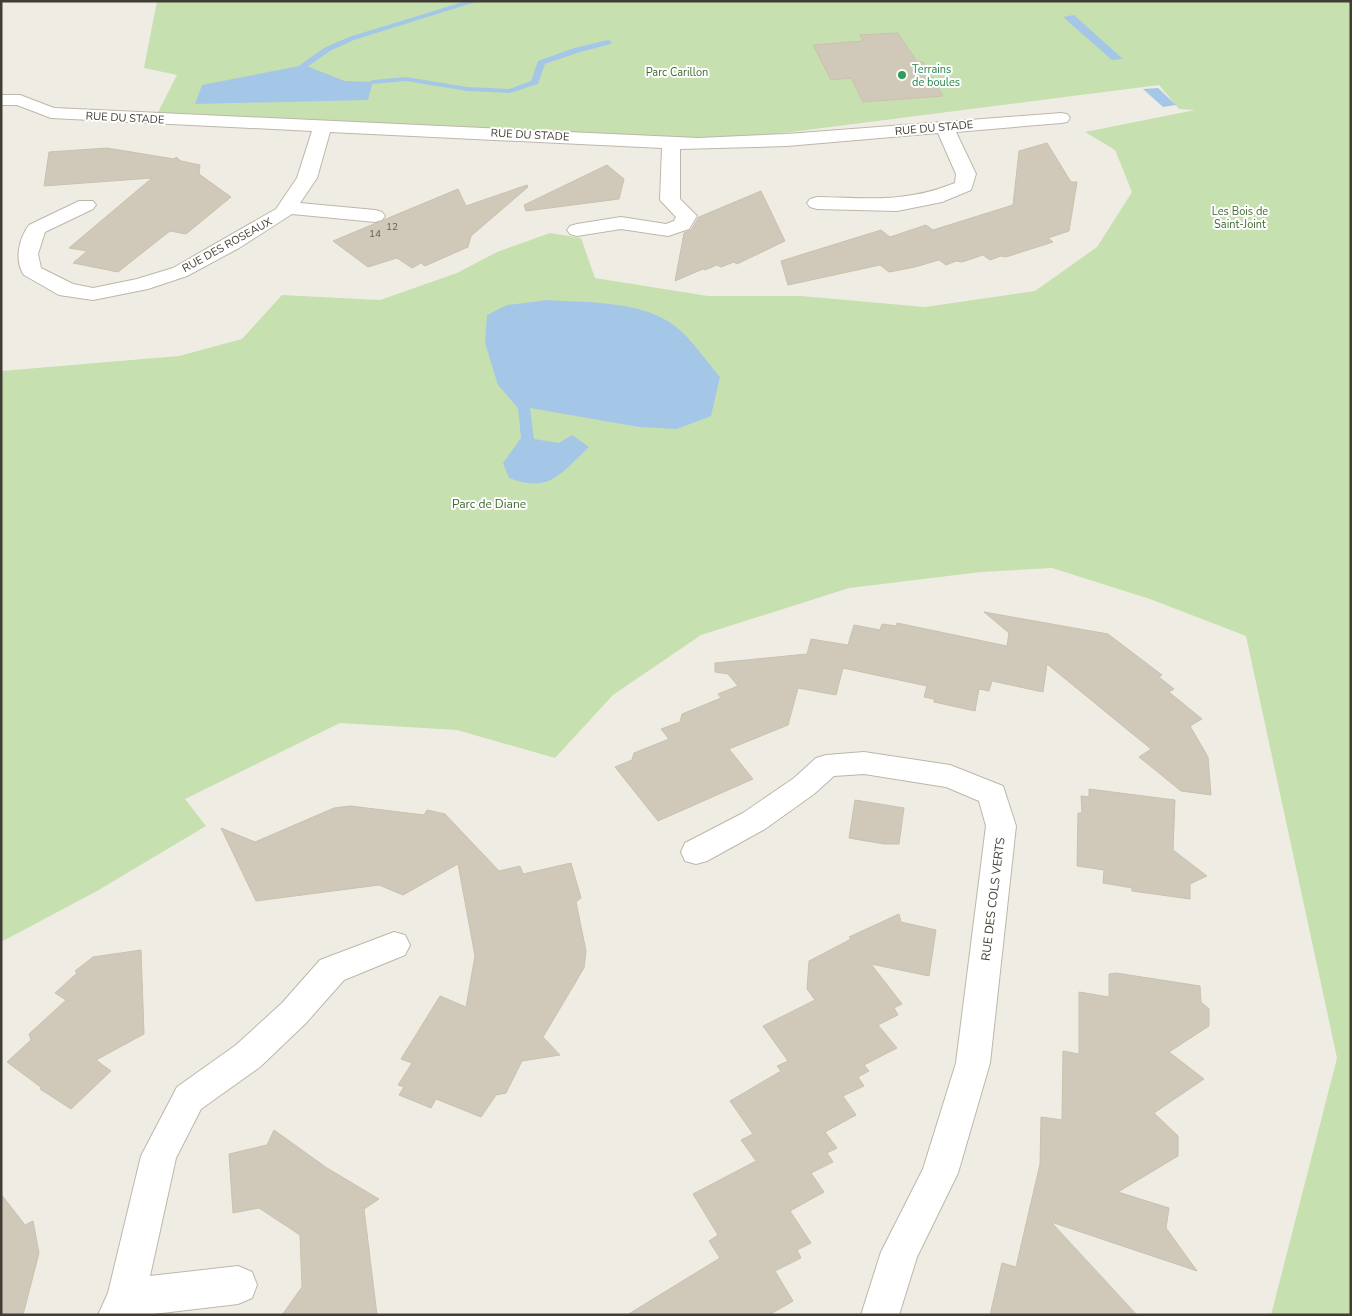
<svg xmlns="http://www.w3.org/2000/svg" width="1352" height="1316" font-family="'Nunito Sans',sans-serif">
<rect width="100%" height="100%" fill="#efede3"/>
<polygon fill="#c7e0b0" points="157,1 1351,1 1351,1315 1271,1315 1337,1058 1246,636 1150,599 1052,568 981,572 849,588 701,635 613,695 555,758 457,730 340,723 185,799 206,826 97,891 1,942 1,371 179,356 242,339 282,295 380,300 457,273 497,252 550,233 581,238 595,278 708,296 801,296 925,307 1035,291 1097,247 1132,192 1115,150 1085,132 1195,110 1179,109 1159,85 698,144 154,120 177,75 144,68"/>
<g fill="#a5c7e7">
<polygon points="1074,15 1123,59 1112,60 1063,17"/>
<polygon points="304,65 345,81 373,82 368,100 195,104 202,85"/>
<polygon points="1158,88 1176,105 1163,107 1143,89"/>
<path d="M548,300C588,303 641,300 675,326C692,339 706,361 720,377L711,416L677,429L639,427L530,408L534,439L559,443L572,435L589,447C561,473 550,494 509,478L503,463L521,438L518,408L498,385L485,343L487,315L507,305Z"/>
</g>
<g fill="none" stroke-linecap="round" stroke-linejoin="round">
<g fill="#a5c7e7" fill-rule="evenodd">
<polygon points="466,1 479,1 354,40 330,51 307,67 300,65 324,48 349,37"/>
<polygon points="608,40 612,42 611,44 580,52 545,64 538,84 510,93 467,91 406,81 373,84 369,82 373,80 406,77 467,87 509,89 531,81 538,61 574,48"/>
</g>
</g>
<g fill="#d0c9ba" stroke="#cac1ae">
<polygon points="898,33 917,62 923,62 943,96 863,102 851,78 831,80 813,45 863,41 860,35"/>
<polygon points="1047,143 1071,182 1077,182 1069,231 1048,238 1053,242 1006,257 1001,256 990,260 983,255 962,262 956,261 946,265 939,260 915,267 889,272 880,265 788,285 781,261 881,230 890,237 926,225 933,230 1013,205 1019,151"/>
<polygon points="107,148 174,159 176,157 181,161 200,165 199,174 231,197 186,234 170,231 118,272 73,263 87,251 69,248 152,178 44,186 49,152"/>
<polygon points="607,165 624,179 619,199 526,211 524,205"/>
<polygon points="527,185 528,187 471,236 468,247 425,266 421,263 412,268 397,258 368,267 333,241 458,189 466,206"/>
<polygon points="761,191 785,241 737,264 734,262 721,267 717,265 705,270 703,269 675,281 684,233 691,230 699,217"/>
<polygon points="984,612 1108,634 1162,675 1159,677 1174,689 1169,692 1202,719 1190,726 1208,757 1211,795 1181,791 1139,757 1151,749 1047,664 1043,692 992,681 989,691 979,689 975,711 934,702 934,699 924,697 927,686 843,668 836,695 798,688 788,725 729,749 753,779 658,821 615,767 632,760 634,753 669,739 661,729 680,722 682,714 721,698 718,694 738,686 728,674 715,672 715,663 807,654 811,639 848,645 854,625 880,630 882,624 896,626 897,623 1007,646 1009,633"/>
<polygon points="1089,789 1175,800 1173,850 1207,876 1190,884 1190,899 1132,891 1132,888 1103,883 1104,870 1077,866 1078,813 1082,813 1081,796 1089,797"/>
<polygon points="855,800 904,808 899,844 884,844 849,838"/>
<polygon points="350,806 424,815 427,810 445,814 499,871 520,866 523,874 571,863 581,898 576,902 586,951 584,968 543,1037 560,1055 522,1061 506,1093 496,1095 481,1117 436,1099 431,1108 399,1095 404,1087 398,1085 412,1063 401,1059 440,996 466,1007 475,956 458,864 403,895 379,885 256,901 221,828 255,842 334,808"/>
<polygon points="899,914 901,922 936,930 929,976 871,964 902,1004 894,1008 898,1015 878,1025 897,1048 864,1065 869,1071 858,1077 864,1086 843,1096 856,1115 825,1132 837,1148 827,1153 833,1162 811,1173 824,1192 790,1211 811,1243 797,1250 801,1258 775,1271 793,1301 769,1315 627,1315 720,1258 709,1241 718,1235 693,1194 756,1161 741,1140 753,1134 730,1101 781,1071 777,1066 788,1061 763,1026 815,1000 807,989 809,961 851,939 849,937"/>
<polygon points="141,950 144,1034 96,1060 111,1071 71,1109 40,1089 42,1088 7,1062 31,1040 29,1034 66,1000 55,993 77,973 75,971 93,957"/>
<polygon points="1116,973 1200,986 1201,1002 1209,1009 1209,1026 1169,1052 1204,1079 1154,1113 1178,1136 1178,1156 1118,1192 1169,1208 1166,1228 1197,1271 1051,1222 1137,1315 990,1315 1002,1263 1016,1267 1040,1164 1041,1117 1062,1120 1063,1051 1079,1054 1079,992 1109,997 1109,974"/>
<polygon points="274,1130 327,1168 379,1199 364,1209 377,1315 282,1315 302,1287 300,1235 259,1208 233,1213 229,1154 267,1145"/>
<polygon points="1,1194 25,1225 33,1221 39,1253 23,1315 1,1315"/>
</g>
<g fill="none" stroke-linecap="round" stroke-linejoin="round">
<g stroke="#bdb7aa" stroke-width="2">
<g id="minor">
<path d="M1,95H20L54,108L698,138L787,134L1061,113L1067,114L1070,118L1067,122L1061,123L956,132L976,174L971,190L942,202L897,211L817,209L810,207L807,203L810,199L817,197C869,198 906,203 955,183L956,174L938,133L787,146L680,149V199L697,216L689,229L668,236L621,229L577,236L570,234L567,230L570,226L577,224L621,217L666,224L674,221L676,217L660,200L662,148L330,132L317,178L300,203L375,210L382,212L385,216L382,220L375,222L292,214L239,248L187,276L148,289L93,300L59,295L24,275C14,261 19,238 29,225L79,201H93L96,205L93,209L45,232L38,254L41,268L73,284L93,288L137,279L173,268L276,209L297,178L312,131L51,118L17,105H1Z"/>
<polygon points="864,752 950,765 1003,786 1016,826 990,1063 958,1173 917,1257 899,1315 861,1315 881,1252 923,1169 956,1063 986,826 979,801 946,787 864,774 834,776 814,794 765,829 707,861 696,864 685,861 681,852 685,843 743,813 794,778 816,758 826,755"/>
<polygon points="394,932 405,935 410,945 405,955 344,980 306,1023 260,1067 201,1109 176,1158 150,1276 238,1266 252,1272 257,1285 252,1298 238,1304 145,1315 98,1315 108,1293 141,1156 177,1087 236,1045 282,1003 320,960"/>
</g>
</g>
<use href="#minor" fill="#fff" fill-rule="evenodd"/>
</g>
<circle fill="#2e9e5b" stroke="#fff" stroke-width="2" cx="902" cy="75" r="5"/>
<g text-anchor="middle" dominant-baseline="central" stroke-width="4" stroke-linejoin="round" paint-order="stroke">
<g font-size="10" fill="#656056">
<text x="392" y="227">12</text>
<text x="375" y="234">14</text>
</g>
<g font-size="11" fill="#27864d" stroke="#fff" text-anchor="start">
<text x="912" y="69">Terrains<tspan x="912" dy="13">de boules</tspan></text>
</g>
<g font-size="11" fill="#416b2e" stroke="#fff">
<text x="677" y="72">Parc Carillon</text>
<text x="1240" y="211">Les Bois de<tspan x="1240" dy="13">Saint-Joint</tspan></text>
</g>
<g font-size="11" fill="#413d34" stroke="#fff">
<text transform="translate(125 118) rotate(3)">RUE DU STADE</text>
<text transform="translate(934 128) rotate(-5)">RUE DU STADE</text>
<text transform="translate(530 135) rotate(3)">RUE DU STADE</text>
<text transform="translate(227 245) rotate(-29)">RUE DES ROSEAUX</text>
</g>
<g font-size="12" fill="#416b2e" stroke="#fff">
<text x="489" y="504">Parc de Diane</text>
</g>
<g font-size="12" fill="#413d34" stroke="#fff">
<text transform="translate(993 899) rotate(-83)">RUE DES COLS VERTS</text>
</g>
</g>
<rect width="1352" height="1316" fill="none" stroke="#413d34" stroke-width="5"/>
</svg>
